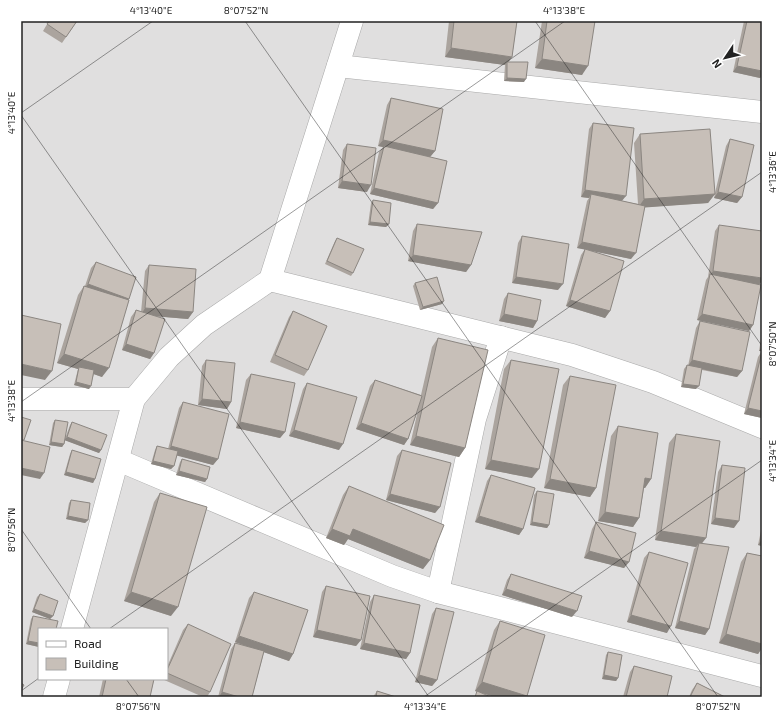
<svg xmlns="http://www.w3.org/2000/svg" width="783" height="718" font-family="'Exo 2',sans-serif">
<rect width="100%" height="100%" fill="#f2efe9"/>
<path fill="#e0dfdf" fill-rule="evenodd" d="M21,21H762V697H21ZM39,629H167V679H39Z"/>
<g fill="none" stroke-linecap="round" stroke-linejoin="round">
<g stroke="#a9a9a9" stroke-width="23">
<g id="minor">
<polyline points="338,66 762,112"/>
<polyline points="270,280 572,355 653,382 762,427"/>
<polyline points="21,399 134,399"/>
<polyline points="118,460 392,576 438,592 762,676"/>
<polyline points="438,592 475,419 501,337"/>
<polyline points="72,629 134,399 169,357 204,325 270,280 352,21"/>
<polyline points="54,697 59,679"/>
</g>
</g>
<use href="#minor" stroke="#fff" stroke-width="22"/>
</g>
<g fill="#aba49e">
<polygon points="49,21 77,21 62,43 43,31"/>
<polygon points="449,21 517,21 512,57 508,62 524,82 504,81 505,65 445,57"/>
<polygon points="542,21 595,21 582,75 535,68"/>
<polygon points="744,21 762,21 762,76 760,78 733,72"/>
<polygon points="391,98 435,151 430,157 418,154 438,203 433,209 370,194 379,152 383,147 378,146 387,105"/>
<polygon points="593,123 622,201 638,204 634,143 640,134 715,193 726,146 730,139 742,197 737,203 714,198 715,194 708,203 645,207 631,259 589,250 610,311 605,318 566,306 581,255 585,249 577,248 587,201 589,198 581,197 589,129"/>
<polygon points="347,144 367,192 338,188 343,150"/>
<polygon points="373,200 389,224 386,227 368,225 371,203"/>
<polygon points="417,224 471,265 466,272 408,261 413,231"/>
<polygon points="719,225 759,285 753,325 749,331 697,320 706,280 708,277 715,231"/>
<polygon points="522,236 558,290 512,283 518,243"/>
<polygon points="337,238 353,273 351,276 325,264 335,241"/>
<polygon points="96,262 128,299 102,377 94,374 89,389 74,385 78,369 57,363 78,295 84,286 85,286 91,268"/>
<polygon points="149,265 193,312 188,319 153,316 154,353 150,359 122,350 131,317 136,310 141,312 145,271"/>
<polygon points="415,283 442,304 420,310 413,286"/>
<polygon points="508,293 537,321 533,328 499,321 504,299"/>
<polygon points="293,311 308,370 304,376 270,362 289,317"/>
<polygon points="700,321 742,371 737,377 702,370 696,389 681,387 684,369 687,365 688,366 696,328"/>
<polygon points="762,332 762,351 759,351"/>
<polygon points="438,338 465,448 459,457 410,445 418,410 408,439 404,445 356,429 370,386 375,380 421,395 432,347"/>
<polygon points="762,351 762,418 744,414 758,357"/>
<polygon points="206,360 231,402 227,409 198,405 202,366"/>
<polygon points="511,360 532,478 485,469 504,369"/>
<polygon points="251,374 285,432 280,438 236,428 246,380"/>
<polygon points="570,376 596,488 590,497 544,488 563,385"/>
<polygon points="307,383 339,450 289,436 303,389"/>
<polygon points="183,402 218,459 213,465 177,455 174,466 171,469 151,464 155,450 157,446 168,449 179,408"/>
<polygon points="55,420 66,436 70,425 72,422 101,450 99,453 65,440 64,444 62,447 49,445 53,423"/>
<polygon points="618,426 651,479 645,488 644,488 639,518 633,527 598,521 611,436"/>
<polygon points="676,434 706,538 702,543 709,629 705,635 675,628 694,549 696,547 655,540 669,443"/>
<polygon points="72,450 95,479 93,483 64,475 70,454"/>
<polygon points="402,450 440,507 435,513 386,500 397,456"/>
<polygon points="182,459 207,479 205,482 176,475 180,462"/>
<polygon points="722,465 734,528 711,524 718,472"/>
<polygon points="491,475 523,529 519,535 475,522 487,481"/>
<polygon points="349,486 430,560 423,569 348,539 344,545 326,538 343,495"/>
<polygon points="537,491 549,525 547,528 530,525 534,495"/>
<polygon points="160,493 171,616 124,601 154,502"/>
<polygon points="71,500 88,520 85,523 66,519 69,503"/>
<polygon points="596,522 629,562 624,568 584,558 592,529"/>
<polygon points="762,526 762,546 758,545"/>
<polygon points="649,552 667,633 627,622 644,558"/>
<polygon points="747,553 762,556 762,648 758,654 719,643 741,562"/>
<polygon points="511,574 572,617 502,595 507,580"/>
<polygon points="326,586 361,640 356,646 313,637 322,592"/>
<polygon points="254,592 293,654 289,661 264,652 252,697 218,697 231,649 235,643 244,646 235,642 249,598"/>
<polygon points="40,594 53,616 50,619 32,612 37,597"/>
<polygon points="374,595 410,653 406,659 360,649 370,602"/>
<polygon points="436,608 437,680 432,686 415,682 432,614"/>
<polygon points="33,616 39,629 39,647 26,644 31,619"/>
<polygon points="500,621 526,697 495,697 475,691 494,630"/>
<polygon points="188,624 210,692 207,697 203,697 162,679 167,679 167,667 183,630"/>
<polygon points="608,652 618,678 616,681 602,679 606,655"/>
<polygon points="634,666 667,697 623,697 630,672"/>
<polygon points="103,679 154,679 150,697 99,697"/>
<polygon points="697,683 725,697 689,697 692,690"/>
<polygon points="377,691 396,697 373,697"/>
</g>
<g fill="#8b8681">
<polygon points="451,48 512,57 507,64 507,62 505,65 445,57"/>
<polygon points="542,59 588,66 582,75 535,68"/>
<polygon points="737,66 762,71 762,76 760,78 733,72"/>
<polygon points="507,78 526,79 524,82 504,81"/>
<polygon points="383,140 435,151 430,157 378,146"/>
<polygon points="342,181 371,185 367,192 338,188"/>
<polygon points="374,188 438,203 433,209 370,194"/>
<polygon points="585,190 626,196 621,202 591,194 589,198 581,197"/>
<polygon points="718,192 742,197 737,203 714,198"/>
<polygon points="715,194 708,203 638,208 644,199"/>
<polygon points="370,222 389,224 386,227 368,225"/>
<polygon points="582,242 636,253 631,259 577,248"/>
<polygon points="413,255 471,265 466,272 408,261"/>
<polygon points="713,271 762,278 762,281 759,285 710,275"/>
<polygon points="516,277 563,284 558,290 512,283"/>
<polygon points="88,284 129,299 124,305 83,290"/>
<polygon points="570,300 610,311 605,318 566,306"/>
<polygon points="444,301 442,304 420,310 423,307"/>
<polygon points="145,308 193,312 188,319 141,315"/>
<polygon points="504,314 537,321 533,328 499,321"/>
<polygon points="702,314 753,325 749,331 697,320"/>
<polygon points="126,344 154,353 150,359 122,350"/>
<polygon points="762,347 762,351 759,351"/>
<polygon points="64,354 109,368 102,377 79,369 79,367 78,369 57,363"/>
<polygon points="692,360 742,371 737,377 688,366"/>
<polygon points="21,364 52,371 45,380 21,375"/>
<polygon points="76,382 91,386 89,389 74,385"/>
<polygon points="683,384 699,386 696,389 681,387"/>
<polygon points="202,399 231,402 227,409 198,405"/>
<polygon points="748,408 762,411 762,418 744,414"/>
<polygon points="240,422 285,432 280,438 236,428"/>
<polygon points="361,423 408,439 404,445 356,429"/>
<polygon points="294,430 343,444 339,450 289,436"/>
<polygon points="416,436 465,448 459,457 410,445"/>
<polygon points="67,437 101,450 99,453 64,440"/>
<polygon points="51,442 64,444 62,447 49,445"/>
<polygon points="171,446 218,459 213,465 167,453"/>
<polygon points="491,460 539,469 532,478 485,469"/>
<polygon points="153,461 174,466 171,469 151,464"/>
<polygon points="21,468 44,473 40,479 21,475"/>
<polygon points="179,471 207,479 205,482 176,475"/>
<polygon points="66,472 95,479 93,483 64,475"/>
<polygon points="645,478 651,479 645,488 639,487"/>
<polygon points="550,479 596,488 590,497 544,488"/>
<polygon points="390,494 440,507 435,513 386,500"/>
<polygon points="605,512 639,518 633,527 598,521"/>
<polygon points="68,516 88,520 85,523 66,519"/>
<polygon points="479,516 523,529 519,535 475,522"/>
<polygon points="715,518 739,521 734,528 711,524"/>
<polygon points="532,522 549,525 547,528 530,525"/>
<polygon points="332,529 353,529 430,560 423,569 348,539 344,545 326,538"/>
<polygon points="661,531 706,538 699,547 699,543 696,547 655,540"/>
<polygon points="762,539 762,546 758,545"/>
<polygon points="589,551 629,562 624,568 584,558"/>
<polygon points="506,589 577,611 572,617 502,595"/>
<polygon points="131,592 178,607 171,616 124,601"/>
<polygon points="34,609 53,616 50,619 32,612"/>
<polygon points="631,615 671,626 667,633 627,622"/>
<polygon points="679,621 709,629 705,635 675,628"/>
<polygon points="317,630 361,640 356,646 313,637"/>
<polygon points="726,634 762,644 762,648 758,654 719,643"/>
<polygon points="239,636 293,654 289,661 235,642"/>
<polygon points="28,641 39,643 39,647 26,644"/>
<polygon points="364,643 410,653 406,659 360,649"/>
<polygon points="419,675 437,680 432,686 415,682"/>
<polygon points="604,675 618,678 616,681 602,679"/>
<polygon points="482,682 527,696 526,697 495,697 475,691"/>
<polygon points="222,692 239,697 219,697"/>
</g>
<g fill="#c7bfb8" stroke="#8b8681">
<polygon points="49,21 77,21 66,37 47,24"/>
<polygon points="454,21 517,21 512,57 451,48"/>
<polygon points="547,21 595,21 588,66 542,59"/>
<polygon points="747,21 762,21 762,71 737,66"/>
<polygon points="507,62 528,62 526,79 507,78"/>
<polygon points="391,98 443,109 435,151 383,140"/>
<polygon points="593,123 634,128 626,196 585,190"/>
<polygon points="710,129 715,194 644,199 640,134"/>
<polygon points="730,139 754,145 742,197 718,192"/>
<polygon points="347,144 376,148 371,185 342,181"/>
<polygon points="384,146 447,161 438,203 374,188"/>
<polygon points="591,194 645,206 636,253 582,242"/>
<polygon points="373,200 391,203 389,224 370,222"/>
<polygon points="417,224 482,232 471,265 413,255"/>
<polygon points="719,225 762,231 762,278 713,271"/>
<polygon points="522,236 569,244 563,284 516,277"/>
<polygon points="337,238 364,249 353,273 327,261"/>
<polygon points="585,249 624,261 610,311 570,300"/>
<polygon points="96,262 136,277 129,299 88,284"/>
<polygon points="149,265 196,269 193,312 145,308"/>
<polygon points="710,274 761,285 753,325 702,314"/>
<polygon points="437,277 444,301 423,307 415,283"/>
<polygon points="84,286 129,300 109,368 64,354"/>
<polygon points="508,293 541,300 537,321 504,314"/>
<polygon points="136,310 165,319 154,353 126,344"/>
<polygon points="293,311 327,326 308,370 275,355"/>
<polygon points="21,315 61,324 52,371 21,364"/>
<polygon points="700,321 750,332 742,371 692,360"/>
<polygon points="438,338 488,350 465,448 416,436"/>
<polygon points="762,352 762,411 748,408"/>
<polygon points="206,360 235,363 231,402 202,399"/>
<polygon points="511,360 559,369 539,469 491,460"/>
<polygon points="687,365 702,368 699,386 683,384"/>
<polygon points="79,367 94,370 91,386 76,382"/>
<polygon points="251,374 295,383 285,432 240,422"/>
<polygon points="570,376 616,385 596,488 550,479"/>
<polygon points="375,380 422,396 408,439 361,423"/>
<polygon points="307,383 357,397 343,444 294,430"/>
<polygon points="183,402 229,414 218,459 171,446"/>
<polygon points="21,417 31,420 24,440 21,440"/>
<polygon points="55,420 68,422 64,444 51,442"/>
<polygon points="72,422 107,435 101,450 67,437"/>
<polygon points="618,426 658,433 651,479 645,478 639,518 605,512"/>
<polygon points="676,434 720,441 706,538 661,531"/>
<polygon points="21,440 50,447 44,473 21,468"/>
<polygon points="157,446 178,451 174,466 153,461"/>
<polygon points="72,450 101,459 95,479 66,472"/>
<polygon points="402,450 451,463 440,507 390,494"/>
<polygon points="182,459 210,467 207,479 179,471"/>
<polygon points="722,465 745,468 739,521 715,518"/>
<polygon points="491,475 535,488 523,529 479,516"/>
<polygon points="349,486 444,525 430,560 353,529 350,536 332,529"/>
<polygon points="537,491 554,494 549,525 532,522"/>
<polygon points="160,493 207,507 178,607 131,592"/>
<polygon points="71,500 90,503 88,520 68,516"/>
<polygon points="596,522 636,533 629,562 589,551"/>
<polygon points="699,543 729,547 709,629 679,621"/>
<polygon points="649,552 688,563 671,626 631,615"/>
<polygon points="747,553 762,556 762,644 726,634"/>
<polygon points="511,574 582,596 577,611 506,589"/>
<polygon points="326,586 370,596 361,640 317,630"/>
<polygon points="254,592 308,610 293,654 239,636"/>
<polygon points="40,594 58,601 53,616 34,609"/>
<polygon points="374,595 420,605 410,653 364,643"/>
<polygon points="436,608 454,612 437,680 419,675"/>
<polygon points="33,616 58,621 56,629 39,629 39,643 28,641"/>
<polygon points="500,621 545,635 527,696 482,682"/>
<polygon points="188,624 231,644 210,692 167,673 167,670"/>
<polygon points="235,643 264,651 252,697 239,697 222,692"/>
<polygon points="608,652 622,655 618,678 604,675"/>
<polygon points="634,666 672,676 667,697 626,697"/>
<polygon points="106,679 154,679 150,697 102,697"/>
<polygon points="21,683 24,685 21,690"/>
<polygon points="697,683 725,697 690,697"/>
<polygon points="377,691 396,697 376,697"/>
<polygon points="477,691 491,697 475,697"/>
</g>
<path fill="none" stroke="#222" stroke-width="1" stroke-opacity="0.45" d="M245,21L718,697M535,21L762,346M21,113L153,21M21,115L429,697M21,402L565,21M21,529L91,629M109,629L762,172M126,679L139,697M21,691L39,678M424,697L762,460"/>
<rect width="783" height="718" fill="none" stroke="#ffffff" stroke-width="44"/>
<rect x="38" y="628" width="130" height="52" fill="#ffffff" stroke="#a7a7a7"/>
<rect x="46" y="641" width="20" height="6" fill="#ffffff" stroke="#a7a7a7"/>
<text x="74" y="648" font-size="12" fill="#222222">Road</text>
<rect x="46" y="658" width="20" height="12" fill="#c7bfb8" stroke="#a7a7a7"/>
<text x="74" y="668" font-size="12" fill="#222222">Building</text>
<g transform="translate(725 58) rotate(235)" stroke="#ffffff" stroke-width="3" paint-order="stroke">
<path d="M0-3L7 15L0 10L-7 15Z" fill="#222222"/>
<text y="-6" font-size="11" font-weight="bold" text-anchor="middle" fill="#222222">N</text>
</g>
<rect x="22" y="22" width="739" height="674" fill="none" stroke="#222" stroke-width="1.5"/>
<g font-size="10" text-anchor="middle" fill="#222">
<text x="151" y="14">4°13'40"E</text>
<text x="246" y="14">8°07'52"N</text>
<text x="564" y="14">4°13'38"E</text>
<text transform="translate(11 113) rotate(-90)" y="4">4°13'40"E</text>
<text transform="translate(772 172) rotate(-90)" y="4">4°13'36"E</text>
<text transform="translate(772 344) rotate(-90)" y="4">8°07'50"N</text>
<text transform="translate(11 401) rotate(-90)" y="4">4°13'38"E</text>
<text transform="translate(772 461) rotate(-90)" y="4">4°13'34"E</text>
<text transform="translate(11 530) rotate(-90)" y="4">8°07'56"N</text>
<text x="138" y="710">8°07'56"N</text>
<text x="425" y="710">4°13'34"E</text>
<text x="718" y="710">8°07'52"N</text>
</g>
</svg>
